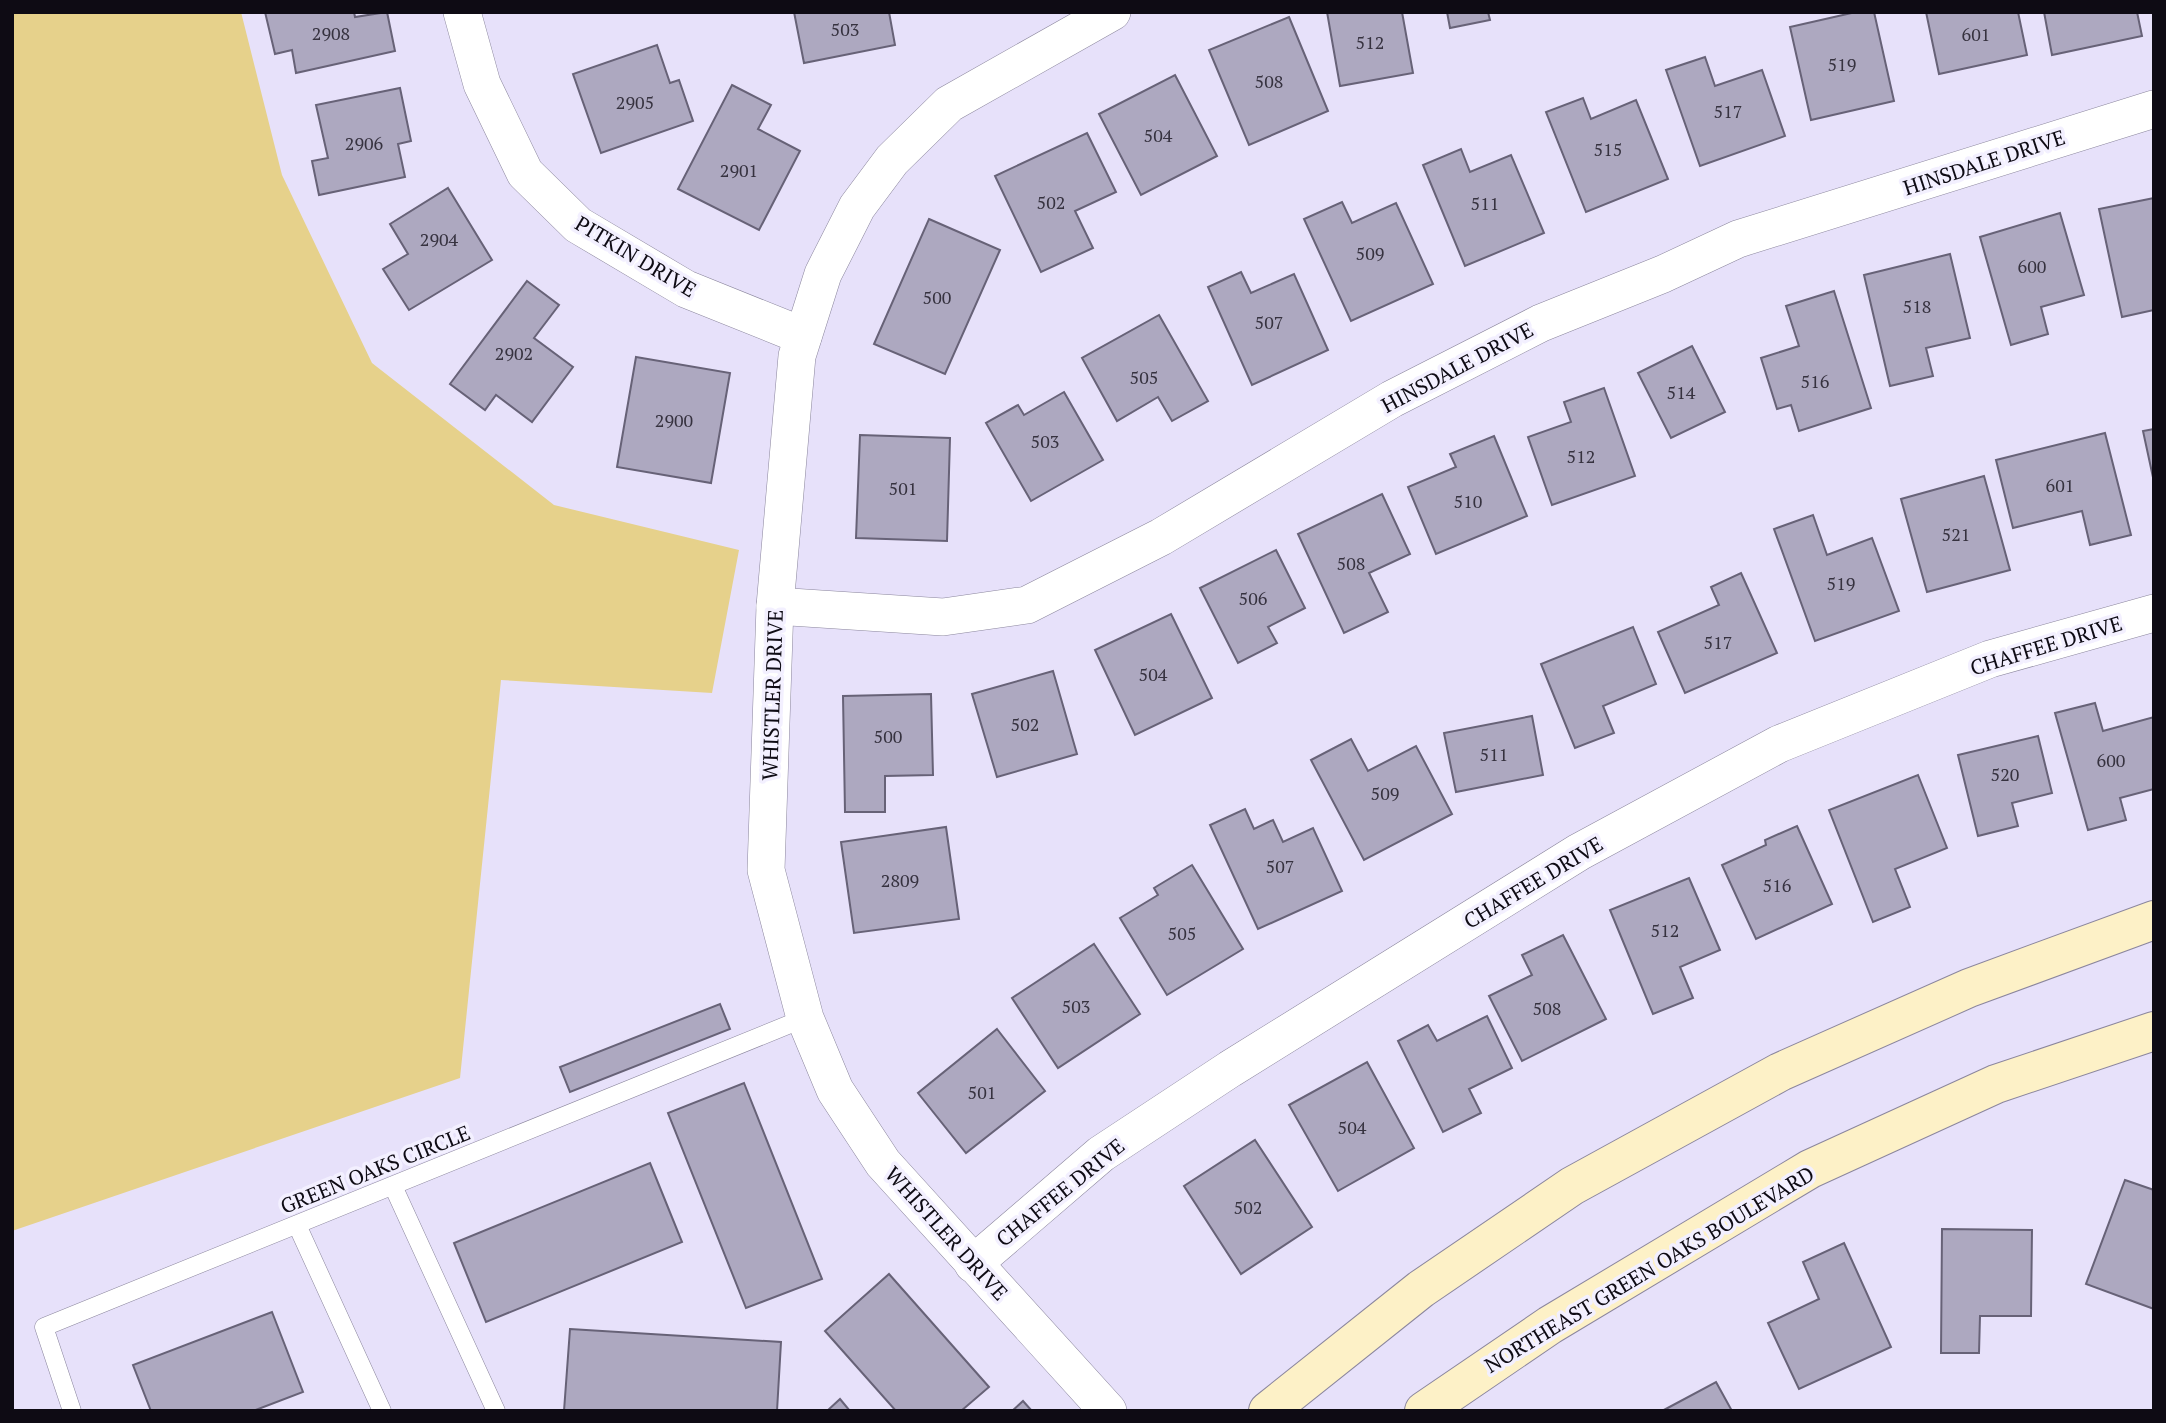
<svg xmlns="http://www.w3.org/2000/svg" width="2166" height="1423" font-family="'PT Serif',serif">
<rect width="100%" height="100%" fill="#e7e1fa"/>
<polygon fill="#e6d18b" points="12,12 241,12 282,175 372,363 554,505 739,550 712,693 501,680 460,1078 12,1231"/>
<g fill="#ada8c0" stroke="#676277" stroke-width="2">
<polygon points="265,12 354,12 355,17 387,12 395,51 296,73 292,50 275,54"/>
<polygon points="794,12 889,12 895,45 804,63"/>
<polygon points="1327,12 1402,12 1413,73 1340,86"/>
<polygon points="1447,12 1488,12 1490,20 1450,28"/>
<polygon points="1856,12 1874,12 1894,101 1811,120 1790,27"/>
<polygon points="1926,12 2018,12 2027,55 1939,74"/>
<polygon points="2044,12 2137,12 2142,36 2052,55"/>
<polygon points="1289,17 1328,111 1249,145 1209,50"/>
<polygon points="657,45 670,83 679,80 693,121 601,153 573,74"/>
<polygon points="1705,57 1715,86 1762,70 1785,136 1700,166 1666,70"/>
<polygon points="1175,75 1217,156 1141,195 1099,114"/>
<polygon points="732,85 771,105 758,129 800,151 759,230 678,189"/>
<polygon points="400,88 411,141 398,144 405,177 319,195 312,161 328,158 316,105"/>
<polygon points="1583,98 1591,119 1636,100 1668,179 1586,212 1546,112"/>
<polygon points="1087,133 1116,192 1075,211 1093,248 1041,272 995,176"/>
<polygon points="1461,149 1470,172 1511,155 1544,233 1465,266 1423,165"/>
<polygon points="448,188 492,260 409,310 383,269 408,254 390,224"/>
<polygon points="2154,198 2154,310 2122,317 2099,209"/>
<polygon points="1342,202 1352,223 1396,203 1433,284 1351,321 1304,219"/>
<polygon points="2060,213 2084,295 2041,307 2048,334 2011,345 1980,237"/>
<polygon points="929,219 1000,250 945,374 874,344"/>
<polygon points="1950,254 1970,338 1926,348 1933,376 1890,386 1864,275"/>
<polygon points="1241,272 1251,293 1294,274 1328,350 1252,385 1208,287"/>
<polygon points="527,281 559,305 534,338 573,367 532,422 496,395 485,410 450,384"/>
<polygon points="1834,291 1871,408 1799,431 1791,405 1777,409 1761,358 1799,346 1786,306"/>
<polygon points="1159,315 1208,401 1172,421 1158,397 1117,421 1082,358"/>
<polygon points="1692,346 1725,412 1671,438 1638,373"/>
<polygon points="636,357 730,373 711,483 617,467"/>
<polygon points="1604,388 1635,476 1552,505 1528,437 1571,422 1564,402"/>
<polygon points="1064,392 1103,460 1031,501 986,423 1018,405 1024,415"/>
<polygon points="2154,429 2154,482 2143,431"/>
<polygon points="2105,433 2131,535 2090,545 2082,511 2013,528 1996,460"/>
<polygon points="860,435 950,438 947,541 856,538"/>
<polygon points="1494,436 1527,516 1436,554 1408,487 1456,467 1450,454"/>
<polygon points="1984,476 2010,570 1927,592 1901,499"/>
<polygon points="1382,494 1410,554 1369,573 1388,612 1344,633 1298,534"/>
<polygon points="1813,515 1827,555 1872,538 1899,611 1815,641 1774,529"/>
<polygon points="1276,550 1305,608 1268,627 1277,643 1238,663 1200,588"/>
<polygon points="1741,573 1777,653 1685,693 1658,632 1719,605 1711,587"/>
<polygon points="1171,614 1212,698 1135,735 1095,650"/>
<polygon points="1633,627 1656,684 1603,706 1614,733 1575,748 1541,664"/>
<polygon points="1053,671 1077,754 997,777 972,694"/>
<polygon points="931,694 933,775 885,776 885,812 845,812 843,696"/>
<polygon points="2095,703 2103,731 2154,717 2154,789 2120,798 2126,820 2088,830 2055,713"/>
<polygon points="1532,716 1543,775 1456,792 1444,733"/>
<polygon points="2038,736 2052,793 2012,803 2018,826 1978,836 1958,755"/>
<polygon points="1351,739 1368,771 1416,746 1452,814 1364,860 1311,760"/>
<polygon points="1918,775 1947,848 1895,869 1910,907 1873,922 1829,810"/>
<polygon points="1245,809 1254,829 1273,820 1283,842 1313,828 1342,891 1258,929 1210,825"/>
<polygon points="1797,826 1832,904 1756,939 1722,865 1766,845 1765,840"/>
<polygon points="946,827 959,919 854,933 841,842"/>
<polygon points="1192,865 1243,949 1167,995 1120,918 1158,895 1154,888"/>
<polygon points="1689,878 1720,950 1680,967 1693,998 1653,1014 1610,910"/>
<polygon points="1563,935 1606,1019 1522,1061 1489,996 1532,975 1522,955"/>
<polygon points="1094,944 1140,1014 1058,1068 1012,998"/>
<polygon points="720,1004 730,1029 570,1092 560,1067"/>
<polygon points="1487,1016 1512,1068 1469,1089 1481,1113 1443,1132 1398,1041 1428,1025 1437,1041"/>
<polygon points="997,1029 1045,1091 966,1153 918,1093"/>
<polygon points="1367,1062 1414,1148 1338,1191 1289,1105"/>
<polygon points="744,1083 822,1279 746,1308 668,1113"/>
<polygon points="1255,1140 1312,1227 1241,1274 1184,1186"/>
<polygon points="650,1163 682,1242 486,1322 454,1243"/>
<polygon points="2125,1180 2154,1190 2154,1309 2086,1284"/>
<polygon points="1942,1229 2032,1230 2031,1316 1980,1316 1979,1353 1941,1353"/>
<polygon points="1844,1243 1891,1347 1799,1389 1768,1323 1819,1299 1803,1262"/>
<polygon points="889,1274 989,1387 961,1411 896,1411 825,1331"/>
<polygon points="272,1312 303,1392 253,1411 151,1411 133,1365"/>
<polygon points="570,1329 781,1342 777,1411 564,1411"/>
<polygon points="1716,1382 1732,1411 1662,1411"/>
<polygon points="840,1399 850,1411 827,1411"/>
<polygon points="1023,1401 1032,1411 1012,1411"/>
</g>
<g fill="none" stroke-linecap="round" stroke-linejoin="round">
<g stroke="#8b869d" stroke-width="19">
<g id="lane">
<polyline points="393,1186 496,1411"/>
<polyline points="297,1225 382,1411"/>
<polyline points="72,1411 44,1327 805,1018"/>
</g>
</g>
<g stroke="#8b869d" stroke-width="38">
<g id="street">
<polyline points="462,12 482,84 525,173 578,225 686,289 803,336"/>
<polyline points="775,606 943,617 1027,605 1161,537 1392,399 1541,323 1663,274 1738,239 2154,109"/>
<polyline points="973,1264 1101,1154 1230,1069 1579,852 1779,744 1990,659 2154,613"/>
<polyline points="1108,1411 883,1163 835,1090 805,1018 766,870 775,606 797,356 823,274 857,207 892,160 949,104 1112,12"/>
</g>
</g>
<g stroke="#8b869d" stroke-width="40">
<g id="secondary">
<polyline points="1268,1411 1421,1289 1572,1186 1780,1072 1969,988 2154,920"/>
<polyline points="1424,1411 1550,1325 1810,1169 1996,1084 2154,1031"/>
</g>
</g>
<use href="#lane" stroke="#fff" stroke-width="18"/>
<use href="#street" stroke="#fff" stroke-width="37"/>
<use href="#secondary" stroke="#fdf1c7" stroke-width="38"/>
</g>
<g text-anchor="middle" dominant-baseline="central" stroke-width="7" stroke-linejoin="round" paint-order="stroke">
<g font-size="18" fill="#36323f">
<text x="845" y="29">503</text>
<text x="331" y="33">2908</text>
<text x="1976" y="34">601</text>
<text x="1370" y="42">512</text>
<text x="1842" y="64">519</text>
<text x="1269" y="81">508</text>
<text x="635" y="102">2905</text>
<text x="1728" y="111">517</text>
<text x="1158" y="135">504</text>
<text x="364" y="143">2906</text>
<text x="1608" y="149">515</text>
<text x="739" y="170">2901</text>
<text x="1051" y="202">502</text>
<text x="1485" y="203">511</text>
<text x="439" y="239">2904</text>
<text x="1370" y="253">509</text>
<text x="2032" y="266">600</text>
<text x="937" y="297">500</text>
<text x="1917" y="306">518</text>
<text x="1269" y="322">507</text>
<text x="514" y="353">2902</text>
<text x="1144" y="377">505</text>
<text x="1815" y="381">516</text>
<text x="1681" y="392">514</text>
<text x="674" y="420">2900</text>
<text x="1045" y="441">503</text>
<text x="1581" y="456">512</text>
<text x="2060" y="485">601</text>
<text x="903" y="488">501</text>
<text x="1468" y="501">510</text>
<text x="1956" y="534">521</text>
<text x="1351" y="563">508</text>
<text x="1841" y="583">519</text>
<text x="1253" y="598">506</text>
<text x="1718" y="642">517</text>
<text x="1153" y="674">504</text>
<text x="1025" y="724">502</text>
<text x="888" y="736">500</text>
<text x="1494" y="754">511</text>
<text x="2111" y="760">600</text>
<text x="2005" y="774">520</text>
<text x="1385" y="793">509</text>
<text x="1280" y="866">507</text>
<text x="900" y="880">2809</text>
<text x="1777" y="885">516</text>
<text x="1665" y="930">512</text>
<text x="1182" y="933">505</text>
<text x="1076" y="1006">503</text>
<text x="1547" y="1008">508</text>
<text x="982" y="1092">501</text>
<text x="1352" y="1127">504</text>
<text x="1248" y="1207">502</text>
</g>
<g font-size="21" fill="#0e0b14" stroke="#f3f0ff">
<text transform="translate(1984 162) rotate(-18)">HINSDALE DRIVE</text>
<text transform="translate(636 256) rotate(31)">PITKIN DRIVE</text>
<text transform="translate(1457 367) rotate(-28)">HINSDALE DRIVE</text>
<text transform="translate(2046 645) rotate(-17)">CHAFFEE DRIVE</text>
<text transform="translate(772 695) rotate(-88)">WHISTLER DRIVE</text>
<text transform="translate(1533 882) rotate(-31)">CHAFFEE DRIVE</text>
<text transform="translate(375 1169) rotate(-22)">GREEN OAKS CIRCLE</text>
<text transform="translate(1060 1192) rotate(-39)">CHAFFEE DRIVE</text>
<text transform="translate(947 1233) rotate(48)">WHISTLER DRIVE</text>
<text transform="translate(1649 1269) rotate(-31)">NORTHEAST GREEN OAKS BOULEVARD</text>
</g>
</g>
<rect width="2166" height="1423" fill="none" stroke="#0e0b14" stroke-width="28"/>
</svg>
